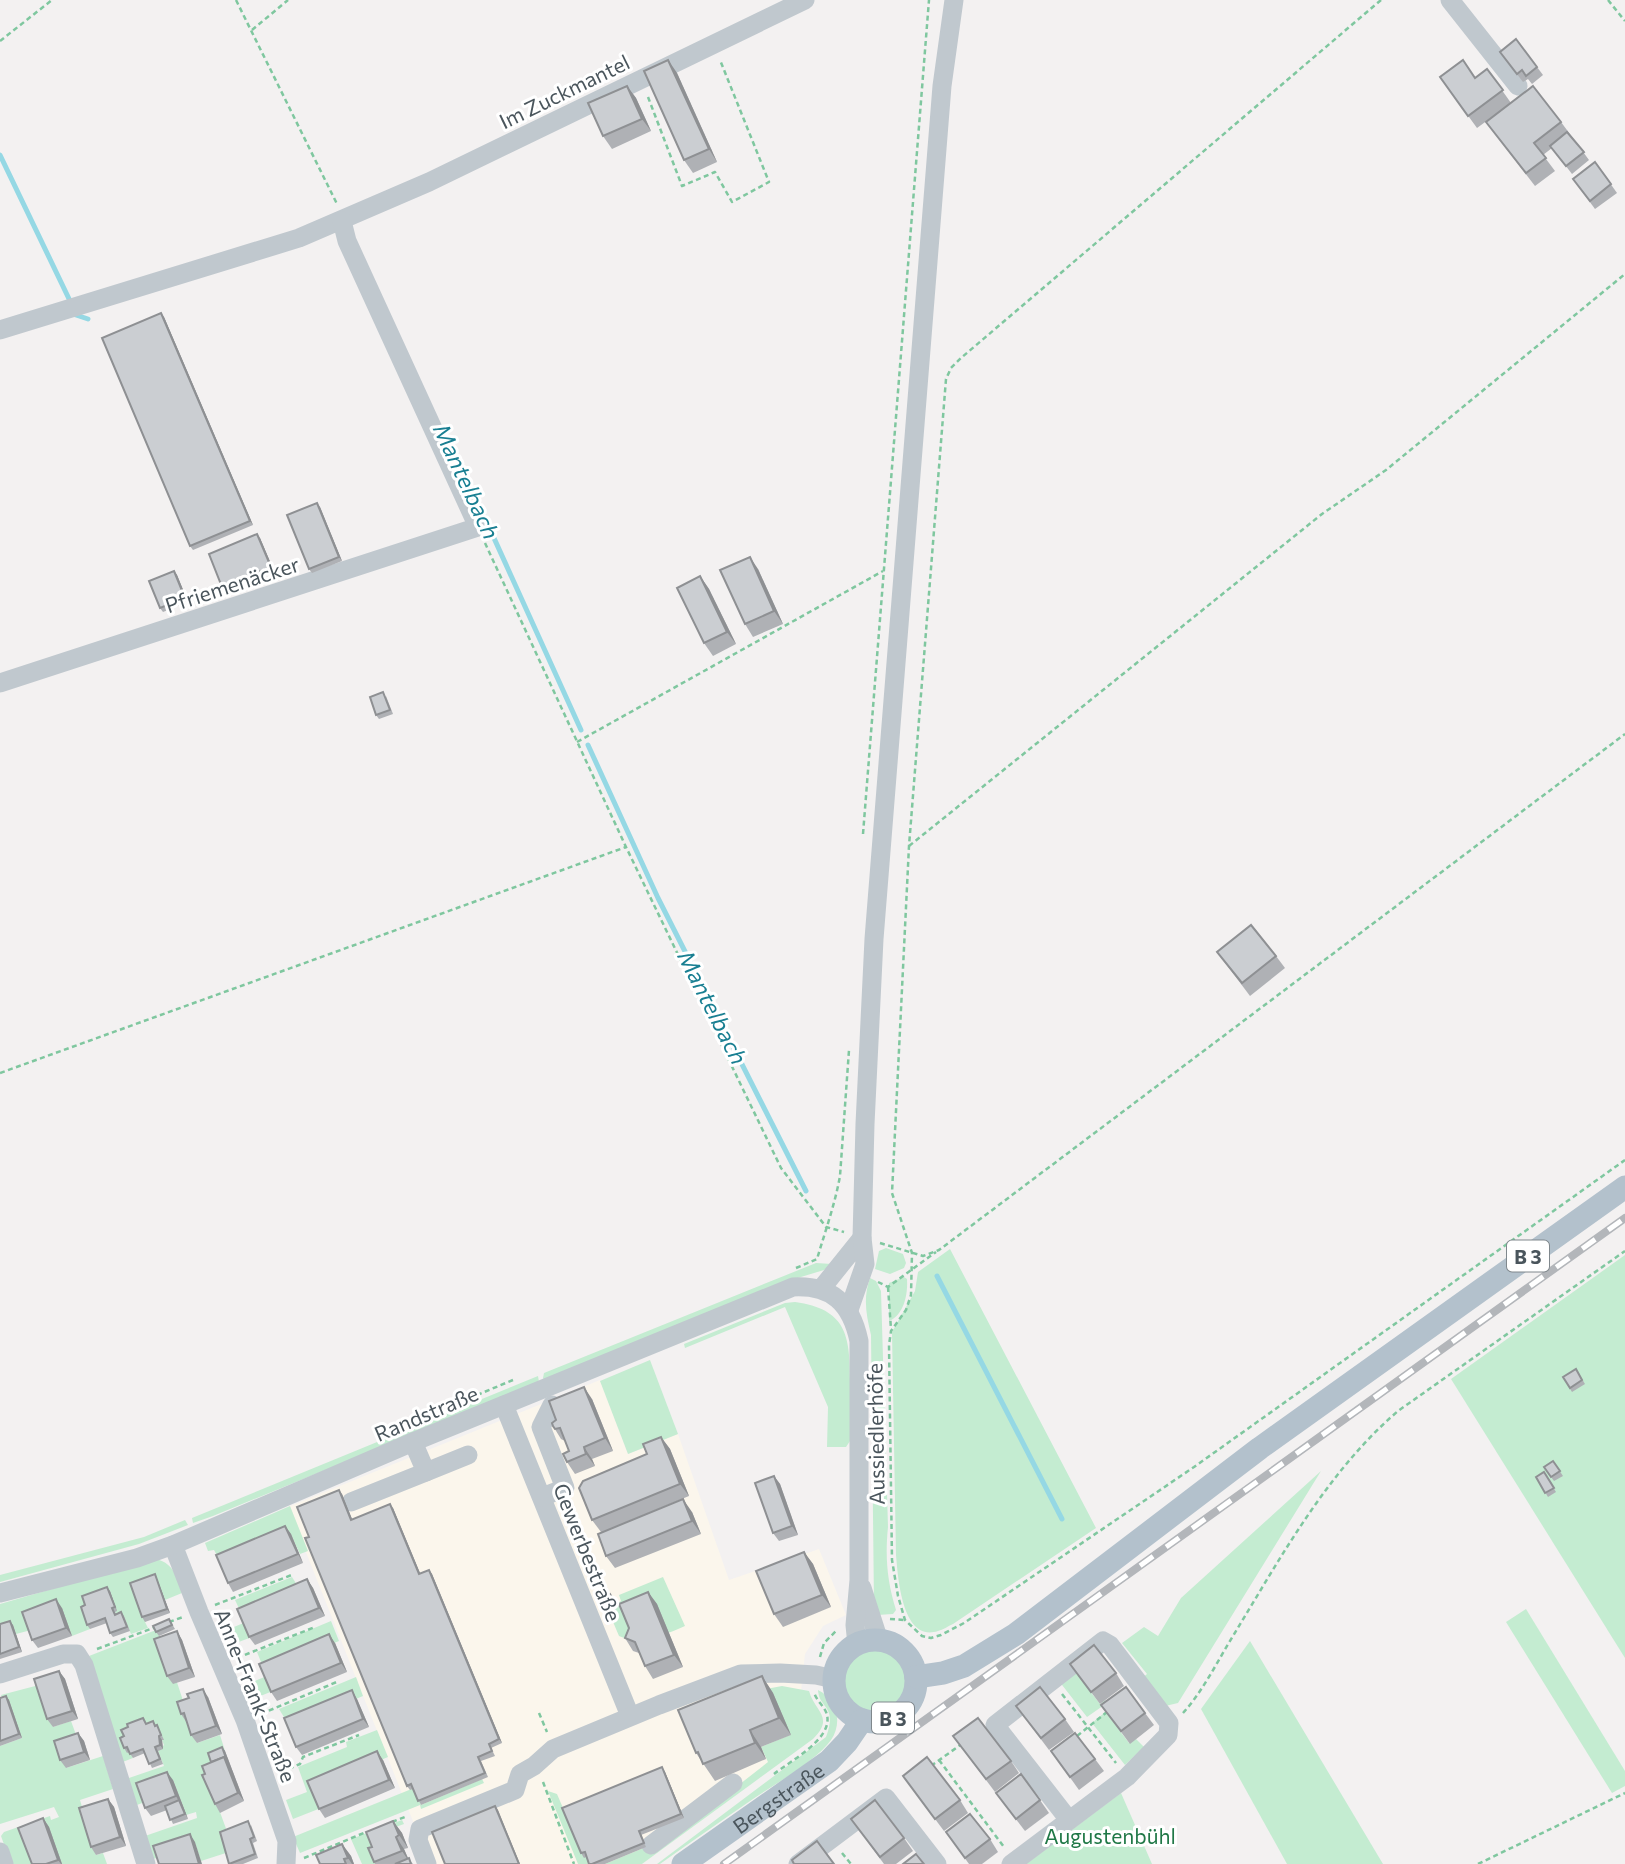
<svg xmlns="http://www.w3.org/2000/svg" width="1625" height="1864" font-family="Commissioner,sans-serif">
<rect width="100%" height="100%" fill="#f3f1f1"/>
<polygon fill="#fbf6ec" points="600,1380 628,1454 678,1434 729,1580 819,1549 846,1615 823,1626 805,1654 801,1691 816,1732 642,1864 430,1864 288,1507"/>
<g fill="#c4ecd1">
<polygon points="886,1248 903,1254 906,1263 904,1268 890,1274 875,1269 879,1251"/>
<path d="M950,1249L1096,1528L953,1624C948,1626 943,1630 938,1631C902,1643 898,1577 896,1555L892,1332L915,1291L918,1272Z"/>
<polygon points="1625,1255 1625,1658 1451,1379"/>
<polygon points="816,1263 832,1264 824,1270 791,1280 544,1380 543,1378 544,1373"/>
<path d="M904,1277L907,1279C908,1294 904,1315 889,1321V1283Z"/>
<path d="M870,1278L876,1281L881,1291L888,1527C885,1557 887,1581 896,1610L893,1614L877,1615L874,1605L871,1335C866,1314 863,1298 870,1278Z"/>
<path d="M795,1302C846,1309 850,1335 850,1380C850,1400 850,1420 850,1441L846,1447H827L828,1407L785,1307L685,1348L684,1344L785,1303Z"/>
<polygon points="650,1360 678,1434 628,1454 600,1381"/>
<polygon points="538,1376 539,1382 213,1516 193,1523 192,1518 236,1500"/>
<polygon points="1321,1471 1178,1703 1161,1707 1141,1679 1147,1674 1122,1643 1144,1627 1158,1636 1181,1598"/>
<polygon points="290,1506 308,1551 300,1554 291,1535 221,1563 214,1550 208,1551 205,1543"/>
<polygon points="185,1520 188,1525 139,1544 0,1582 0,1575 144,1537"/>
<path d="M156,1559C175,1564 176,1577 182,1593L165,1600L145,1622L148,1628L131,1634L124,1617L117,1619L110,1591L90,1629L72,1636L61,1608L31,1630L16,1634L13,1625L0,1629V1604Z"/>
<polygon points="292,1577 302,1593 243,1617 235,1600"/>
<path d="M663,1577L685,1626C664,1635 640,1646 619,1636L608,1610L621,1601L619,1595Z"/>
<polygon points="1526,1609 1625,1771 1625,1786 1612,1793 1506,1622"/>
<polygon points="331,1621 339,1641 265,1672 257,1652"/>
<polygon points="246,1622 252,1637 228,1646 222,1632"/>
<polygon points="156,1630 165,1646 197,1743 220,1735 225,1751 211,1757 216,1771 213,1793 228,1834 229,1852 201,1861 195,1843 160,1854 160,1857 153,1859 145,1836 197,1818 196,1812 186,1815 173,1780 145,1802 134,1806 126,1779 164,1766 158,1751 164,1745 162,1740 130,1752 133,1758 120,1763 89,1656"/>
<polygon points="1250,1641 1383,1864 1287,1864 1201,1709"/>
<circle cx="877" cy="1683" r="35"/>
<polygon points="1081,1665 1079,1677 1100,1704 1105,1700 1107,1703 1087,1717 1059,1681"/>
<polygon points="267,1676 273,1691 250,1700 245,1685"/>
<polygon points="356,1677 363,1696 290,1727 279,1709"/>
<polygon points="39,1685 53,1727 71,1721 79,1743 66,1768 103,1756 113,1789 80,1800 96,1855 103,1853 107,1864 11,1864 1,1836 4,1832 50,1816 51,1820 59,1817 54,1807 0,1824 0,1746 22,1738 1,1695"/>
<path d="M782,1686L809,1691C815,1712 835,1717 813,1739L642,1864H605L646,1847L726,1795L768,1762L761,1747L790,1735L724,1697Z"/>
<path d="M818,1690C837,1699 843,1723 831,1740C816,1761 775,1784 753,1799C722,1820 691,1842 660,1864H657L826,1737C838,1705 819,1709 818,1690Z"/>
<polygon points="1109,1709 1110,1718 1129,1743 1136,1739 1144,1747 1125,1765 1092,1723"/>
<polygon points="377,1730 388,1757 313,1789 321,1808 293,1819 286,1800 307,1792 298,1767 347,1747 346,1742"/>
<polygon points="482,1779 484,1783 421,1809 420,1805 300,1853 293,1837 414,1788 421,1805"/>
<polygon points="548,1791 557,1794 584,1857 587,1856 591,1864 578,1864"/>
<polygon points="1121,1793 1152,1864 1026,1864"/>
<polygon points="402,1820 404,1824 390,1829 378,1864 362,1864 351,1839"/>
</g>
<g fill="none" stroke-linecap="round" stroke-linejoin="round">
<g stroke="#95d8e4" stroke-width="5">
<polyline points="0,155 71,303"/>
<polyline points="76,315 88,319"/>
<polyline points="474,494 581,730"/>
<polyline points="588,745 658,898 806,1191"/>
<polyline points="937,1276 1062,1519"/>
</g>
<g stroke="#7fc79f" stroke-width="2.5" stroke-dasharray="5 3.5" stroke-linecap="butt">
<polyline points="236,0 337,204"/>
<polyline points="1381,0 961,358 951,368 946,379 909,846 892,1193 912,1253 911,1295 906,1310 891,1331 889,1345 892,1560 898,1596 905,1620 922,1636 931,1638 941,1635 964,1623 1194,1467 1625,1160"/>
<polyline points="1608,0 1625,21"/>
<polyline points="252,30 288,0"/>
<polyline points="0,41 52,0"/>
<polyline points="648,97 682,186 715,172 732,202 769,182 720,60"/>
<polyline points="485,543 626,847 781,1168 826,1227 844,1232"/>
<polyline points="577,742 883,571"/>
<polyline points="863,834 929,0"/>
<polyline points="909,846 1322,514 1386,470 1625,274"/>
<polyline points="0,1073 626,847"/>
<polyline points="880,1243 923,1256 939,1250 1625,734"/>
<path d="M796,1268L817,1259C825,1232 835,1204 840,1176L849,1050"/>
<polyline points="878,1282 888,1287 936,1252"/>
<polyline points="888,1287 891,1329"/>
<polyline points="477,1395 513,1380"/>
<polyline points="215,1605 294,1574"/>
<polyline points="890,1619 904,1620"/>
<polyline points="169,1622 183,1617"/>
<polyline points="97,1649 156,1627"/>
<polyline points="820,1657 824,1643 836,1631"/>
<polyline points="237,1658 315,1627"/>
<polyline points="1062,1694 1116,1763"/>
<polyline points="539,1713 547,1732"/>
<path d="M1183,1713C1203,1691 1217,1662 1233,1636C1281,1557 1327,1472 1398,1411L1625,1251"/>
<polyline points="261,1714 339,1681"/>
<polyline points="1077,1736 1107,1712"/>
<polyline points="939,1760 1004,1847"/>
<polyline points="931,1766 963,1743"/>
<polyline points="281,1772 300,1764 303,1757 359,1735"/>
<path d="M774,1774C790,1761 833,1739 827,1715C825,1706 816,1701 814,1692"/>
<polyline points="543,1782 574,1864"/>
<polyline points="392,1822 405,1817"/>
<polyline points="842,1853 851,1864"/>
<polyline points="304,1858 366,1832"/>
<polyline points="1478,1864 1625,1793"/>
</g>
<g stroke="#c0c8ce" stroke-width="19">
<polyline points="1450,0 1518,86"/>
<polyline points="0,330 299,238 429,182 805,0"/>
<polyline points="0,683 478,527 347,241 342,221"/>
<polyline points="821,1289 862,1238"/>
<polyline points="849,1310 865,1264 862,1238 865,1124 874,939 942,86 954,0"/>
<polyline points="504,1405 630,1716"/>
<polyline points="426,1472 468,1455"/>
<polyline points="542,1497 565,1488 541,1427 552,1405"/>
<polyline points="351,1502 426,1472 413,1442"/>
<polyline points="173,1545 199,1612 245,1720 287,1841 286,1864"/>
<polyline points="862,1588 879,1641"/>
<path d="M0,1593L137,1558L173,1545L413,1442L793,1287C832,1285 851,1303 859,1341V1580L855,1625L857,1645"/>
<polyline points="0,1674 63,1654 77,1654 84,1665 146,1864"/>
<polyline points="651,1845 733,1783"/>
<polyline points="0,1852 4,1864"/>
<polyline points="427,1864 418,1840 420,1829 515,1790 520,1774 534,1766 553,1749 659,1705 741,1674 780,1673 816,1675 834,1679"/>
<polyline points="798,1864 886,1798 937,1864"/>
<polyline points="1011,1864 1127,1777 1168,1735 1169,1723 1110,1645 1103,1641 995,1725 1069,1820"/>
</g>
<g stroke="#b3c1cc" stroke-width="23">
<circle cx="875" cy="1681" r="41"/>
<polyline points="916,1677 943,1673 964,1666 1016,1634 1260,1448 1625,1187"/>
<path id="s1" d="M683,1864L829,1761L847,1742L862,1720"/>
</g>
<g stroke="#b3b6ba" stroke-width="8">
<polyline id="rail" points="724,1864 1625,1218"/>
</g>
<use href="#rail" stroke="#fff" stroke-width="5" stroke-dasharray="16" stroke-linecap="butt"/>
</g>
<g fill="#afb1b5">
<polygon points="1500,52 1537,67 1543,75 1532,84 1528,79 1523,82"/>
<polygon points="668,60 677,73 717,162 693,173 684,160"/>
<polygon points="1487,69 1511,103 1561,122 1589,160 1572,174 1552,148 1543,155 1555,171 1535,186 1486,122 1507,106 1477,128 1440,77 1475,78"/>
<polygon points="627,86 636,98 651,131 612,149 603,136"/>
<polygon points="1595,162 1617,193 1595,209 1573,179"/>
<polygon points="164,317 253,525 193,550 190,546"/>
<polygon points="320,507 342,561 312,573 309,569"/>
<polygon points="260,538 274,571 225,592 222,587"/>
<polygon points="758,569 783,624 753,637 745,624"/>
<polygon points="174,571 177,575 188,602 163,612 160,608"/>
<polygon points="700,576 709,589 736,644 713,656 704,643"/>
<polygon points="386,696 393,714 379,719 376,715"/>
<polygon points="1217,952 1276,956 1285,968 1250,996"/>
<polygon points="1576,1369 1585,1384 1572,1392 1563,1377"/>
<polygon points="592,1399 613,1451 592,1459 595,1466 575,1474 567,1462 569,1451 565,1441 561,1439 553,1426"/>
<polygon points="661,1437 670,1449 689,1496 624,1523 692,1512 701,1534 615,1568 606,1556 601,1532 592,1520"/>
<polygon points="1553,1461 1563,1476 1554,1481 1544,1467"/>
<polygon points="1544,1472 1556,1492 1548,1497 1536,1477"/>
<polygon points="774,1476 780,1484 798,1535 779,1541 773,1533"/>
<polygon points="342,1494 352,1519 393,1508 420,1573 429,1570 432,1574 502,1743 491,1748 495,1756 481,1761 488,1777 421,1805 413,1789 410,1790 407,1786 309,1537"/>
<polygon points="285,1526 291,1534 303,1563 233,1592 228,1583"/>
<polygon points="804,1552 813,1564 831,1607 783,1627 774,1614"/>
<polygon points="157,1579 170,1613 145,1622 142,1617"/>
<polygon points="307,1579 313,1588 325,1616 255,1645 249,1637"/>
<polygon points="110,1591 117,1611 115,1612 116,1614 121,1612 124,1616 130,1631 113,1637 110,1633 107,1623 90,1629 87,1625 85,1605"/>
<polygon points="648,1592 657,1604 683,1667 653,1679 645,1666 639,1653 633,1651 625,1638"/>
<polygon points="613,1598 617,1606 611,1608 608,1604"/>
<polygon points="62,1608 72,1636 38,1648 32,1640"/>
<polygon points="169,1619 175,1629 159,1636 156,1632"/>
<polygon points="0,1624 13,1625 22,1652 0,1659"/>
<polygon points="177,1631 182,1640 195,1677 173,1684 167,1676"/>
<polygon points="335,1643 347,1672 277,1701 271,1692"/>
<polygon points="1070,1664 1116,1673 1124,1686 1100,1704"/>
<polygon points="59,1671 65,1679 78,1719 53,1727 47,1719"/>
<polygon points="762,1676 773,1693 791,1735 761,1747 766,1759 715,1781 696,1753"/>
<polygon points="6,1696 9,1700 22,1738 0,1746 0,1698"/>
<polygon points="208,1697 222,1734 197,1743 191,1735 187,1723 181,1714"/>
<polygon points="357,1699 369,1727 302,1755 296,1747"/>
<polygon points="1101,1705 1145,1713 1154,1725 1130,1744"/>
<polygon points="1016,1706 1065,1719 1074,1732 1049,1750"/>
<polygon points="147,1723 157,1725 164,1740 162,1740 163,1749 158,1751 163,1764 152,1768 145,1753 133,1758 129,1752 127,1753 124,1748"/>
<polygon points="78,1733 84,1741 90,1760 66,1768 60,1760"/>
<polygon points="953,1736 1011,1761 1019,1773 995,1792"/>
<polygon points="222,1747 225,1751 244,1801 220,1813 215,1804 205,1774 211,1762"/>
<polygon points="1051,1751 1095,1759 1104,1771 1079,1790"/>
<polygon points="383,1760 395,1788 325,1818 319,1809"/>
<polygon points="662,1767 665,1772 684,1818 641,1835 646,1847 605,1864 589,1864 586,1857 584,1858 581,1853"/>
<polygon points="903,1776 960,1800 968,1813 944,1831"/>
<polygon points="173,1780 188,1819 173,1824 167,1810 151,1816 145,1808"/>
<polygon points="996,1793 1040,1800 1049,1813 1025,1831"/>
<polygon points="108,1799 114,1807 126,1846 96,1855 91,1847"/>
<polygon points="43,1818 49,1827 62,1864 32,1864"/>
<polygon points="851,1819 904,1838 913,1851 896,1864 884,1864"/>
<polygon points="393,1821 402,1833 408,1848 404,1849 408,1858 413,1864 375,1864 374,1862 372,1847"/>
<polygon points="251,1825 257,1841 253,1843 258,1858 243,1864 229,1864"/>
<polygon points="946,1832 990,1839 998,1852 982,1864 969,1864"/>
<polygon points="342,1844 351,1856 354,1864 320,1864"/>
</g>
<g fill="#8e9093">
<polygon points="668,60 677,73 717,162 709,149"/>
<polygon points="627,86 636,98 651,131 642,119"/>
<polygon points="161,313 164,317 253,525 250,521"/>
<polygon points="317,503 320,507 342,561 339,557"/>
<polygon points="257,534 260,538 274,571 271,567"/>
<polygon points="750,557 758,569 783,624 774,611"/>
<polygon points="174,571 177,575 188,602 185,598"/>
<polygon points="700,576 709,589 736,644 727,632"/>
<polygon points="584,1387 592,1399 613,1451 605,1438"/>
<polygon points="661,1437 670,1449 689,1496 680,1484"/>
<polygon points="584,1447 592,1459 595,1466 586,1454"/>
<polygon points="774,1476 780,1484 798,1535 792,1526"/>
<polygon points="339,1490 342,1494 354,1524 351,1520"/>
<polygon points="683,1499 692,1512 701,1534 692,1521"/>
<polygon points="390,1504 393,1508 422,1578 419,1574"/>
<polygon points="285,1526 291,1534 303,1563 298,1554"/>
<polygon points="804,1552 813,1564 831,1607 822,1595"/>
<polygon points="429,1570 432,1574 502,1743 499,1739"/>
<polygon points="155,1574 157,1579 170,1613 167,1609"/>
<polygon points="307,1579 313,1588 325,1616 319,1608"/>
<polygon points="107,1587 110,1591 117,1611 115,1607"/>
<polygon points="648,1592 657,1604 683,1667 674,1655"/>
<polygon points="56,1599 62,1608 72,1636 66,1628"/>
<polygon points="10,1621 13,1625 22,1652 19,1647"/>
<polygon points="177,1631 182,1640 195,1677 189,1668"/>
<polygon points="329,1634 335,1643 347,1672 341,1663"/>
<polygon points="59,1671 65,1679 78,1719 72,1711"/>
<polygon points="762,1676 773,1693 791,1735 779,1718"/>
<polygon points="203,1689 208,1697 222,1734 216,1726"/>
<polygon points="352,1690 357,1699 369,1727 363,1719"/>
<polygon points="6,1696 9,1700 22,1738 19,1734"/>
<polygon points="750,1730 761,1747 766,1759 755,1743"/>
<polygon points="78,1733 84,1741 90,1760 84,1752"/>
<polygon points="159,1736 162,1740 163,1749 160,1745"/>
<polygon points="222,1747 225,1751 244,1801 238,1793 224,1757"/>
<polygon points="377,1751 383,1760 395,1788 389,1780"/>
<polygon points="662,1767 665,1772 684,1818 681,1814"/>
<polygon points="167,1772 173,1780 188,1819 176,1796"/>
<polygon points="108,1799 114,1807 126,1846 120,1837"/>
<polygon points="495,1806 498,1810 520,1864 519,1864"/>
<polygon points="43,1818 49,1827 62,1864 61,1864 58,1860"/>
<polygon points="393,1821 402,1833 408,1848 399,1835"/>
<polygon points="190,1834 195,1842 202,1864 199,1864"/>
<polygon points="396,1837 404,1849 410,1863 402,1851"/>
<polygon points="342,1844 351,1856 354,1864 352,1864 348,1858"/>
</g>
<g fill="#cbced2" stroke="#8e9093" stroke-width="2">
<polygon points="1516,39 1537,67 1526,76 1522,70 1517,74 1500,52"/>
<polygon points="668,60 709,149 684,160 644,71"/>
<polygon points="1463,60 1475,78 1487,69 1503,90 1468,116 1440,77"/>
<polygon points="627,86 642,119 603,136 588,103"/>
<polygon points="1533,86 1561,122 1534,143 1546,158 1526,173 1486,122"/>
<polygon points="1567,132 1584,152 1566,166 1550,146"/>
<polygon points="1595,162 1611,184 1590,201 1573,179"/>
<polygon points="161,313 250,521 190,546 102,338"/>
<polygon points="317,503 339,557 309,569 287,515"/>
<polygon points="257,534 271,567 222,587 209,554"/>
<polygon points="750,557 774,611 745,624 720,570"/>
<polygon points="174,571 185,598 160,608 149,581"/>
<polygon points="700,576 727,632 704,643 677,588"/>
<polygon points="383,692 390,710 376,715 370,697"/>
<polygon points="1251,925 1276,956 1242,983 1217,952"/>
<polygon points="1576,1369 1582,1380 1570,1388 1563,1377"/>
<polygon points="584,1387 605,1438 584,1447 586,1454 567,1462 563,1454 569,1451 560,1428 555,1429 553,1426 552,1423 556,1420 549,1401"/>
<polygon points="661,1437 680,1484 592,1520 579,1488 583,1481 647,1454 643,1444"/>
<polygon points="1553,1461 1560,1471 1551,1477 1544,1467"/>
<polygon points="1544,1472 1554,1488 1545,1493 1536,1477"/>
<polygon points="774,1476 792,1526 773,1533 755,1483"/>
<polygon points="339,1490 351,1520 390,1504 419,1574 429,1570 499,1739 489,1744 492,1751 478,1757 485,1773 418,1801 411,1784 407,1786 305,1538 309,1537 297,1507"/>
<polygon points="683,1499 692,1521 606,1556 598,1534"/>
<polygon points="285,1526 298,1554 228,1583 216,1555"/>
<polygon points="804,1552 822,1595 774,1614 756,1571"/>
<polygon points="155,1574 167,1609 142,1617 130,1583"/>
<polygon points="307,1579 319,1608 249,1637 237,1609"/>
<polygon points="107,1587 115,1607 112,1608 115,1615 121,1612 127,1627 110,1633 105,1618 87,1625 81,1607 85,1605 82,1596"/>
<polygon points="648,1592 674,1655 645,1666 635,1642 625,1638 629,1628 619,1604"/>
<polygon points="610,1594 614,1601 608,1604 604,1596"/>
<polygon points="56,1599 66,1628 32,1640 22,1612"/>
<polygon points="169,1619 172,1625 156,1632 153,1626"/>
<polygon points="10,1621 19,1647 0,1654 0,1624"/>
<polygon points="177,1631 189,1668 167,1676 154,1639"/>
<polygon points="329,1634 341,1663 271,1692 259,1664"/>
<polygon points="1094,1645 1116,1673 1091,1692 1070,1664"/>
<polygon points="59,1671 72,1711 47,1719 34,1679"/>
<polygon points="762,1676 779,1718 750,1730 755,1743 703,1764 698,1752 696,1753 678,1710"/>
<polygon points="1040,1687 1065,1719 1041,1738 1016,1706"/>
<polygon points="1126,1687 1145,1713 1121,1731 1101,1705"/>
<polygon points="203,1689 216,1726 191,1735 184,1713 181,1714 177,1702 189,1698 187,1694"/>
<polygon points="352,1690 363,1719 296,1747 284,1718"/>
<polygon points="6,1696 19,1734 0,1741 0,1698"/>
<polygon points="143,1718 146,1724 153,1721 155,1726 157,1725 161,1735 159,1736 160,1745 155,1747 160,1759 149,1764 143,1749 130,1754 127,1747 124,1748 120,1738 124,1736 121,1730 128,1727 127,1724"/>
<polygon points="978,1718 1011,1761 986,1779 953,1736"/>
<polygon points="78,1733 84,1752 60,1760 54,1741"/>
<polygon points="1075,1733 1095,1759 1070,1777 1051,1751"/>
<polygon points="222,1747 227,1761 224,1757 211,1762 208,1753"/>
<polygon points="377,1751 389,1780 319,1809 307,1781"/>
<polygon points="224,1757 238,1793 215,1804 202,1775 205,1774 202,1766"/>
<polygon points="927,1757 960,1800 935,1819 903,1776"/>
<polygon points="662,1767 681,1814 639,1831 644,1843 592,1864 589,1864 585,1852 581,1853 562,1808"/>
<polygon points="167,1772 176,1796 145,1808 136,1783"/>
<polygon points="1021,1774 1040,1800 1016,1819 996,1793"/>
<polygon points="108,1799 120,1837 91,1847 79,1808"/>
<polygon points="179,1800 185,1814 170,1820 165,1806"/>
<polygon points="875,1800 904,1838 880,1857 851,1819"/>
<polygon points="495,1806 519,1864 445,1864 432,1832"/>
<polygon points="970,1814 990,1839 965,1858 946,1832"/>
<polygon points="43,1818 58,1860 46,1864 32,1864 18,1828"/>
<polygon points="248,1821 254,1837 250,1839 255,1854 229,1864 220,1832"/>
<polygon points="393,1821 399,1835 396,1837 402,1851 374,1862 368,1848 372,1847 366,1832"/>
<polygon points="190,1834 199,1864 159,1864 153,1846"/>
<polygon points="817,1841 834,1864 794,1864 792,1860"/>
<polygon points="342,1844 348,1858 344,1859 346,1864 320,1864 316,1855"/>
<polygon points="916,1854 924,1864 903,1864"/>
<polygon points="409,1858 411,1864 395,1864"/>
</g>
<g text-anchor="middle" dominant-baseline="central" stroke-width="6" stroke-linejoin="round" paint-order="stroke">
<g fill="#fff" stroke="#80888d" stroke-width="2">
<rect x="1507" y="1240.5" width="42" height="31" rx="5"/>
<rect x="872" y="1702.5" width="42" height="31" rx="5"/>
</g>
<g font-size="19" font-weight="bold" fill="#4a555c">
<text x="1528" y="1256">B 3</text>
<text x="893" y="1718">B 3</text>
</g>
<g font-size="21" fill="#4a555c" stroke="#fff">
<text transform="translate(564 91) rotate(-26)">Im Zuckmantel</text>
<text transform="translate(232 584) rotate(-18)">Pfriemenäcker</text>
<text transform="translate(426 1413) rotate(-23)">Randstraße</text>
<text transform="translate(875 1434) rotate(-91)">Aussiedlerhöfe</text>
<text transform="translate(588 1552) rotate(68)">Gewerbestraße</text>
<text transform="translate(256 1695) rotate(68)">Anne-Frank-Straße</text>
<text stroke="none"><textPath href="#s1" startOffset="116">Bergstraße</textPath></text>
</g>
<g font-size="21" fill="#207847" stroke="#fff">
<text x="1110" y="1835">Augustenbühl</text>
</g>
<g font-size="23" font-style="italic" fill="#197f92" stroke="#fff">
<text transform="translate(467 481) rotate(65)">Mantelbach</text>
<text transform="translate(713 1007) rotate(63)">Mantelbach</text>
</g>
</g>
</svg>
